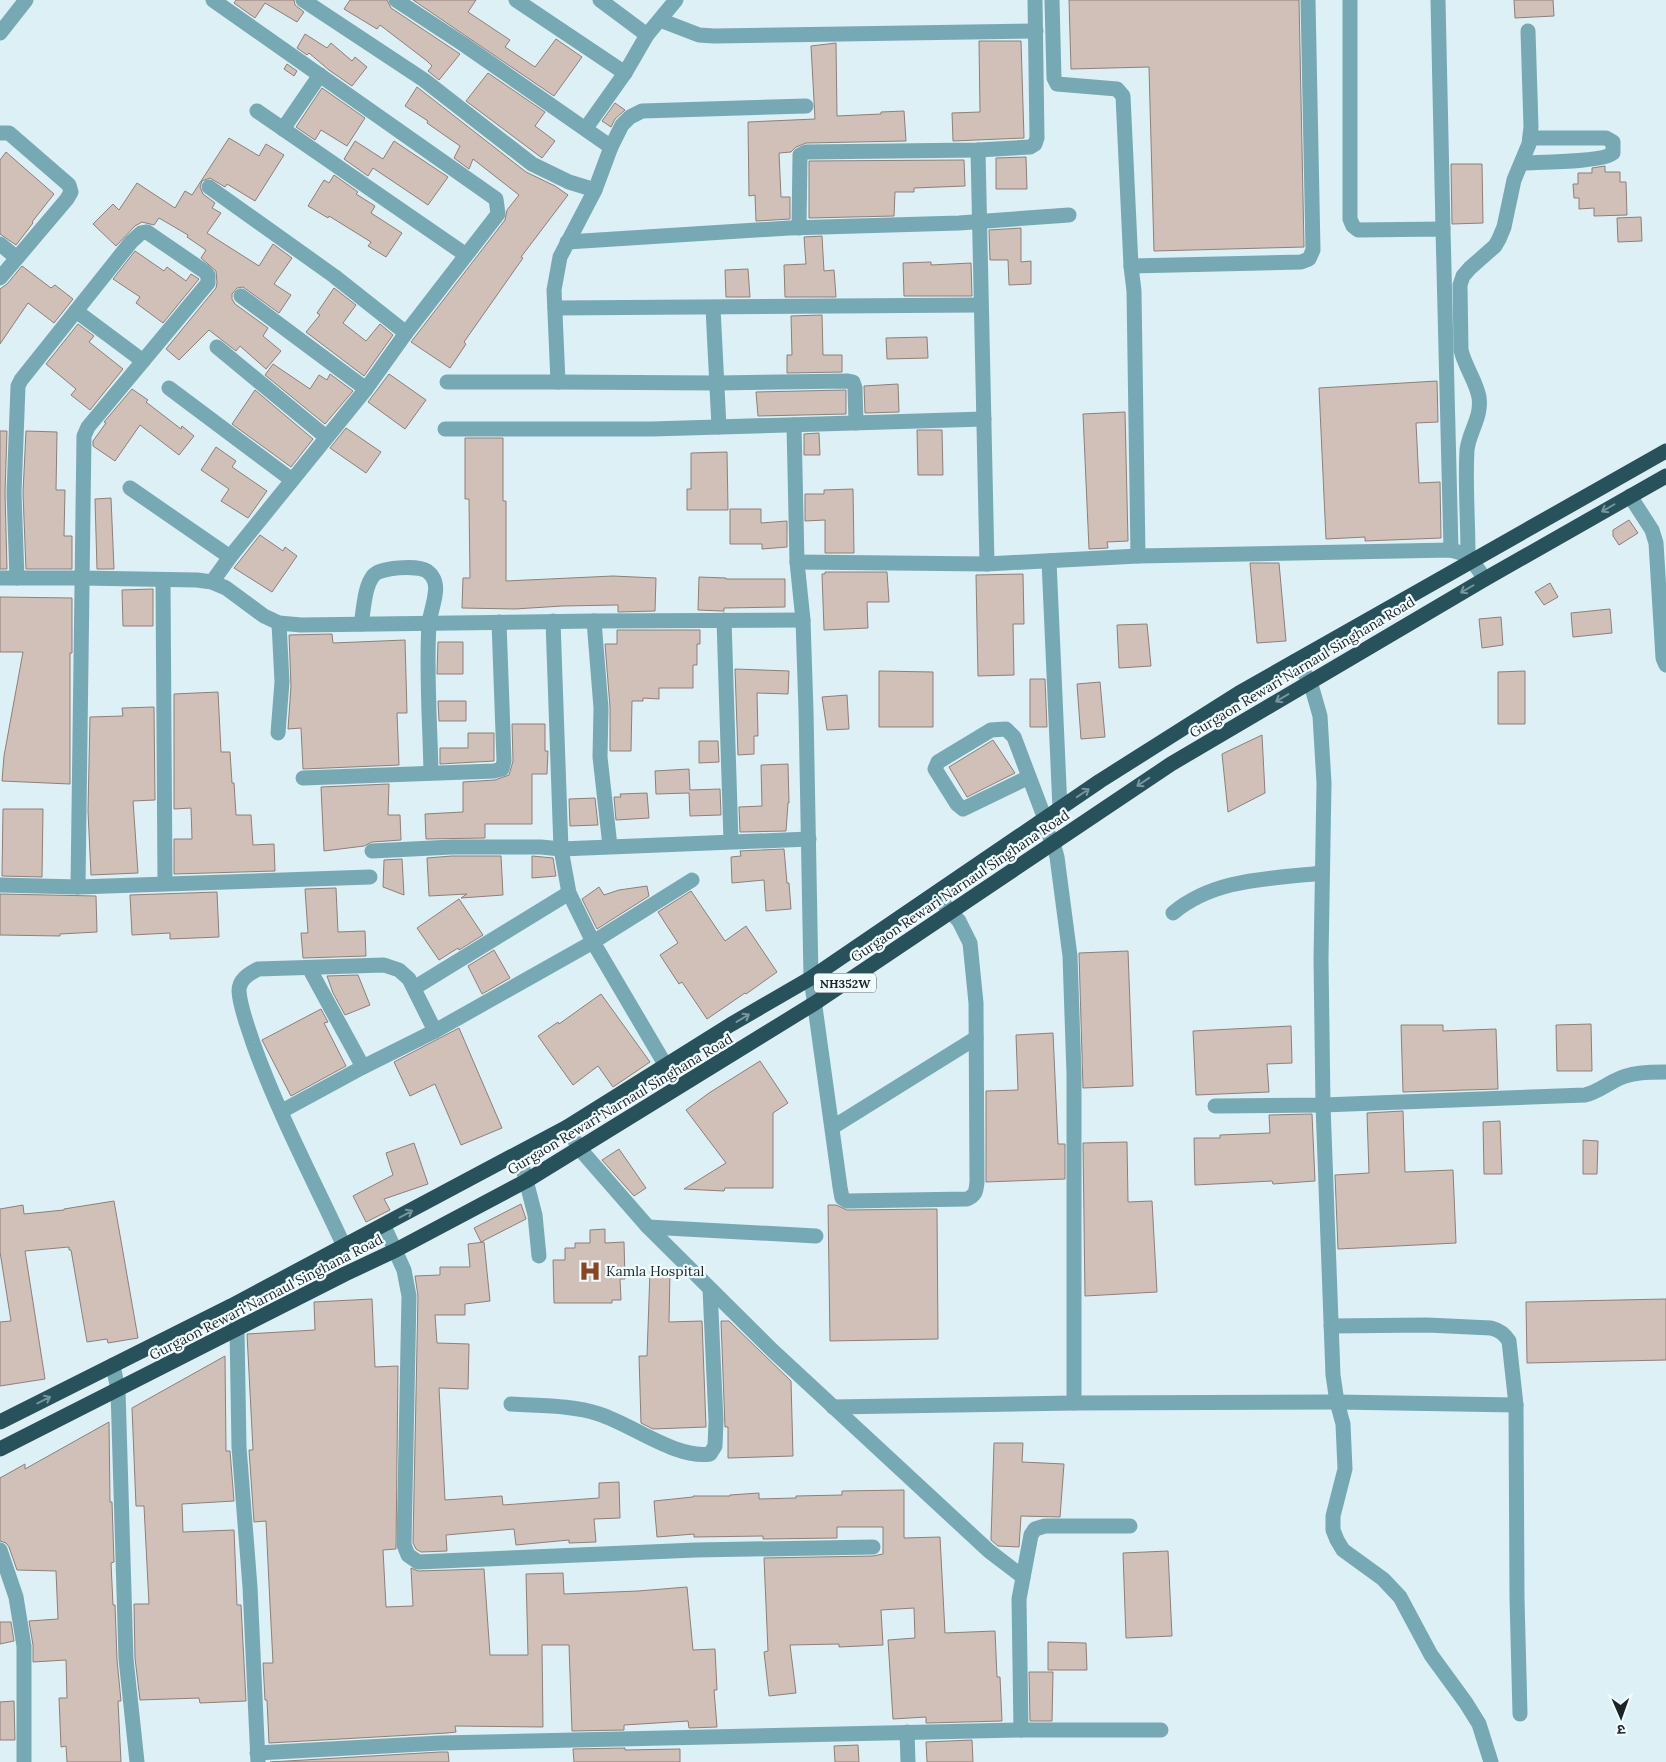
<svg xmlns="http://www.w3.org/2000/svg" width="1666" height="1762" font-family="Lora,'Noto Sans Devanagari',serif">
<rect width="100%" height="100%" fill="#ddf0f5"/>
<g fill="#d0c0b8" stroke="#8f7f78">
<polygon points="236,0 294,0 295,5 304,12 297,22 265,3 255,18 234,3"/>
<polygon points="350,0 387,0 391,8 460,54 439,80 428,71 432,66 427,61 380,25 377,29 344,9"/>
<polygon points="413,0 476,0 468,12 510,40 505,47 535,67 556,39 582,57 554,96"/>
<polygon points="1069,0 1299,0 1304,247 1154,251 1149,67 1071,69"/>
<polygon points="1514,0 1553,0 1554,16 1515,18"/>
<polygon points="305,34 327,48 331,43 352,61 355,57 367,67 352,86 329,70 309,53 307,55 297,48"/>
<polygon points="979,41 1021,41 1024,138 953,141 952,113 980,112"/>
<polygon points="836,43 837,116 881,114 881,112 904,111 906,141 806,143 796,147 791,152 779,153 781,197 790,197 790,219 756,221 755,195 749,196 748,122 815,119 811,46"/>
<polygon points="287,64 297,71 294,76 284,69"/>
<polygon points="488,73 545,112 535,126 555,141 542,158 466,101"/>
<polygon points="417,87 526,172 555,186 568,195 521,257 523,258 464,342 466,344 450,368 411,342 505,220 507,210 519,195 473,159 469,169 454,158 460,146 427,123 428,121 405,106"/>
<polygon points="322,88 365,118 347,146 321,130 315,140 296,127"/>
<polygon points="615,103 625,110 615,119 611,127 602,121"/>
<polygon points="229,138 259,156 266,144 284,155 255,201 227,184 225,187 210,178 202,181 200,187 203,194 215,203 212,208 221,213 207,233 259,266 273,244 292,258 274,284 291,295 279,313 243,287 237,288 232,294 232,299 235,304 268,328 263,336 281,351 266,369 240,346 236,351 209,330 179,360 166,349 216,288 217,283 216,271 201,258 206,250 187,237 188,235 159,218 154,225 142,222 135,226 116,246 93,224 113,204 119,210 137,183 175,208 185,191 192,195"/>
<polygon points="355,141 383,159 394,141 448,177 428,205 373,168 368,176 344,159"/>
<polygon points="6,152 54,194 32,222 33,223 16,245 0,234 0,160"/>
<polygon points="1026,157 1027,189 996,189 996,158"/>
<polygon points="964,160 965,186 914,188 914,192 895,192 894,216 809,218 809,161"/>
<polygon points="1451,164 1482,164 1483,223 1452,224"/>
<polygon points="1605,166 1605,172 1620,172 1620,182 1626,182 1627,215 1594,216 1594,208 1579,209 1579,198 1574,198 1573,184 1578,184 1578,173 1592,173 1592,168"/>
<polygon points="334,175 358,192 356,194 375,206 371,213 402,233 386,257 368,246 371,242 329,216 328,218 308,206 324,180 329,183"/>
<polygon points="1641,217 1642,241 1618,242 1617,218"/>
<polygon points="1021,228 1021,262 1031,261 1031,284 1009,285 1008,260 990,260 989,230"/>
<polygon points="822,236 824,271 834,270 836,297 785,297 784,265 806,264 804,237"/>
<polygon points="135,251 164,271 167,267 186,281 191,274 199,279 163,323 136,303 140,297 113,279"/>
<polygon points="931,262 931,265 971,263 972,296 904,296 903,263"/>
<polygon points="22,266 51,288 55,285 73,299 54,323 28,303 0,344 0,289 7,284"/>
<polygon points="748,269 750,297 726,297 725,270"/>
<polygon points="334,288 356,305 343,323 366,341 380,324 393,335 364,376 306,332 320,315 317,313"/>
<polygon points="822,315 823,355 842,355 842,372 787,373 787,355 792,355 791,316"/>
<polygon points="78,324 94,336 89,342 123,369 90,410 71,395 76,389 46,364"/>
<polygon points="927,337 928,358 887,359 886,338"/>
<polygon points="273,364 310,389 319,375 327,380 330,374 353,391 325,424 265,375"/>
<polygon points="389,374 426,400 405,429 368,402"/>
<polygon points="1437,381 1438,422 1416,423 1419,483 1440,482 1441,538 1365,541 1365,537 1326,539 1319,388"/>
<polygon points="898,384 899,412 865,413 864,386"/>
<polygon points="132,389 148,400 146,402 181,429 182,426 194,436 179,455 140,425 115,461 93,446 93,441 106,423 104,422"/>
<polygon points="255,390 313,439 291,467 232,424"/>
<polygon points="846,390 846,414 758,416 756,392"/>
<polygon points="1125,412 1128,541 1107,542 1108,548 1089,549 1083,414"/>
<polygon points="346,428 381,452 366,473 330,448"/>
<polygon points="917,430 942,430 943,475 918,475"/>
<polygon points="0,431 7,431 5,493 7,569 0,569"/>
<polygon points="26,431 57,432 56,490 65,490 64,536 72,536 72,569 26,569 23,493"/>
<polygon points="819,433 820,455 804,455 804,434"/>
<polygon points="465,438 503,438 503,501 506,501 506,581 613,576 656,578 655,611 618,612 618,605 562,606 515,609 462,608 463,578 470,578 469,499 465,499"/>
<polygon points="216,447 236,461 232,467 267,491 248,518 221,501 229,489 201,470"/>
<polygon points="727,452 728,510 687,510 687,489 691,489 691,453"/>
<polygon points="853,489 854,553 825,553 825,520 805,521 805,494 824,494 824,490"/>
<polygon points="111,498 114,569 97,569 95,499"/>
<polygon points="730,509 761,509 761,523 787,521 787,547 762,549 762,544 730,544"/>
<polygon points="1629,520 1638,533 1619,545 1613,536 1613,530"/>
<polygon points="260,535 283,551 285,547 297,556 272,592 234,568"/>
<polygon points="1250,563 1279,563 1286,641 1257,643"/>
<polygon points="825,572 887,572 889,602 867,602 868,628 824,630 822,574 825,574"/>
<polygon points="1023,574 1024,624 1013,624 1014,675 978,676 976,575"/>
<polygon points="699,577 726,578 726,579 785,579 785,607 724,608 724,611 722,611 698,610"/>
<polygon points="1550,583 1558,597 1544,605 1535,592"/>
<polygon points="153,589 153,626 123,626 122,590"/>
<polygon points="0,597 72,598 72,653 70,653 70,784 2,781 4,756 23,652 0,652"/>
<polygon points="1610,609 1612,633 1573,637 1571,613"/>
<polygon points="1501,617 1503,645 1482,648 1479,619"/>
<polygon points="1147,624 1151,666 1119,668 1117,625"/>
<polygon points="617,630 700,630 700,644 697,644 697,665 693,665 693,688 659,688 659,699 643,698 643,701 632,701 631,751 610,751 610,707 605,644 617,644"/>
<polygon points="332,634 333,643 405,640 407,713 397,713 399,765 303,769 301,728 288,729 291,686 289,635"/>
<polygon points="438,642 463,642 463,674 437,674"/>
<polygon points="735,669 789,671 788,694 757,693 758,736 754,736 754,754 738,755"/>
<polygon points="879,671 933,672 933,727 879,727"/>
<polygon points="1525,671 1525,724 1498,724 1498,672"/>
<polygon points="1030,679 1045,679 1047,727 1030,727"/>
<polygon points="1100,682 1105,737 1081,739 1077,684"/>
<polygon points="218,692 221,752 230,752 232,783 234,783 236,815 251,815 253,845 274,844 275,871 174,874 174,839 192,839 191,808 174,809 174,694"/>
<polygon points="847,695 849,729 827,730 822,697"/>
<polygon points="438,701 466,701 466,721 439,721"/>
<polygon points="154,707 155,800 133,801 138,873 91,875 88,811 90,717 123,716 122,708"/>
<polygon points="512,724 545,724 545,751 548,751 547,774 532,774 532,824 485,824 485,838 426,839 425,814 463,812 463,782 495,780 509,775 513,761"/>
<polygon points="468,733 494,733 494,761 440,764 440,748 468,748"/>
<polygon points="1262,735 1265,793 1228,812 1222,754"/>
<polygon points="993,740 1015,773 967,797 949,767"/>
<polygon points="699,741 718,741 719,762 699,763"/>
<polygon points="788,764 789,803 788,803 786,831 740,832 739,807 762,806 761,765"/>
<polygon points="689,769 690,790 720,789 721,815 690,816 689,793 656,794 655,771"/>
<polygon points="389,784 388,815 400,815 401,840 372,842 364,846 324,851 321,787"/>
<polygon points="647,793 649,818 616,820 614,797 621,797 620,794"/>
<polygon points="595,798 598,825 570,826 569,799"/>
<polygon points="3,809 43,809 42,877 2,876"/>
<polygon points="784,849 787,883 789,883 791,909 766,911 764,880 732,883 731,857 741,856 740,851"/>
<polygon points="452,856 501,856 503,895 461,898 467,894 429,896 427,858"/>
<polygon points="532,856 553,858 556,876 532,878"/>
<polygon points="402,859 404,895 383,887 384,860"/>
<polygon points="647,886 649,896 597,929 582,899 599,887 604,895 619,890"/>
<polygon points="336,888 338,932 365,931 366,956 303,958 301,933 308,933 305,889"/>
<polygon points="691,891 725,941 746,926 777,972 746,994 745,993 707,1019 682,982 679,984 660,955 678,943 658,912"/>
<polygon points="217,892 219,937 170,939 170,933 132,935 130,895"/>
<polygon points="0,894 96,896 97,932 60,934 60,936 0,935"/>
<polygon points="459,899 483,935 459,950 458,948 439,960 417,928"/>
<polygon points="494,950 510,978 482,994 468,966"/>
<polygon points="1128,951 1133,1086 1083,1088 1079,953"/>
<polygon points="358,975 370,1005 345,1015 333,993 327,976"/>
<polygon points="601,994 650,1062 613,1087 598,1066 573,1085 538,1036 558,1022 559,1024"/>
<polygon points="321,1009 328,1022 324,1023 346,1066 291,1096 262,1040"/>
<polygon points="1591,1024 1592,1071 1557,1071 1556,1025"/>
<polygon points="1401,1025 1443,1025 1443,1031 1496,1029 1498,1089 1403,1092"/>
<polygon points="1291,1026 1292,1063 1267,1064 1269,1092 1196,1095 1193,1031"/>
<polygon points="459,1028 502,1128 461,1145 435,1084 410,1096 394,1062"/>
<polygon points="1053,1033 1058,1144 1065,1144 1065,1179 986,1182 986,1091 1018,1090 1016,1035"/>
<polygon points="760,1061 788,1103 773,1113 773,1188 725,1188 724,1191 684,1189 726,1163 686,1110 709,1093"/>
<polygon points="1403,1111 1405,1172 1453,1170 1456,1243 1338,1249 1335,1175 1369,1173 1367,1113"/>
<polygon points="1312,1114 1315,1181 1273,1184 1272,1181 1195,1185 1194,1138 1220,1138 1220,1135 1270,1133 1269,1115"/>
<polygon points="1500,1121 1502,1174 1484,1174 1483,1122"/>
<polygon points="1583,1140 1598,1141 1597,1174 1583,1174"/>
<polygon points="1127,1142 1128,1202 1152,1201 1157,1292 1085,1296 1083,1143"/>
<polygon points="414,1143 428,1184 384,1199 390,1210 366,1222 353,1196 393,1175 386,1153"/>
<polygon points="619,1149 646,1188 634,1196 602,1160"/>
<polygon points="114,1201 138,1338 108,1343 107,1339 87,1342 71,1250 69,1250 69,1247 25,1251 45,1379 0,1386 0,1322 11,1321 0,1252 0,1209 23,1205 24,1214 64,1210 64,1209"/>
<polygon points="521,1204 526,1219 481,1242 474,1228"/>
<polygon points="828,1205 836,1205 847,1210 937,1209 938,1339 830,1341"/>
<polygon points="605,1229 605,1243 624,1242 625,1279 620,1279 621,1300 612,1300 612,1303 554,1303 553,1260 565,1260 565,1248 575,1248 575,1243 590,1243 590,1230"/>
<polygon points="484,1242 490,1301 465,1304 465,1315 435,1315 437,1343 469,1344 468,1389 439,1388 445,1500 502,1496 503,1505 599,1498 599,1483 619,1482 620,1518 594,1519 596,1542 569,1543 569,1540 516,1545 514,1529 446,1535 447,1551 421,1552 416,1549 413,1543 418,1296 415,1276 440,1275 440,1267 470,1267 468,1244"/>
<polygon points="650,1271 670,1271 669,1322 702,1321 706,1427 653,1429 641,1423 639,1356 647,1356"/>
<polygon points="372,1299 375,1367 398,1366 396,1549 383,1550 386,1607 413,1606 411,1568 418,1571 484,1569 490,1655 528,1655 526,1574 563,1573 564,1594 638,1591 687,1587 693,1650 715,1649 717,1690 714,1690 717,1727 689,1728 688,1721 624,1725 624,1730 572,1731 569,1645 542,1645 543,1727 455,1726 456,1732 447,1733 269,1743 267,1700 265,1700 263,1663 273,1663 269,1584 266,1521 254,1522 249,1450 253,1450 247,1334 315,1330 314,1302"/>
<polygon points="1666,1299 1666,1360 1527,1363 1526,1302"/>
<polygon points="721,1321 729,1321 791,1381 793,1456 728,1458 728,1427 725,1427"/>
<polygon points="225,1356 226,1451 230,1451 234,1501 182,1504 183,1532 234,1530 237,1605 241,1605 246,1701 200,1703 199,1698 140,1700 135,1658 134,1604 149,1604 144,1506 136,1506 132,1408"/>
<polygon points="109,1422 110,1502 112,1502 114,1562 111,1563 113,1605 115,1605 117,1660 121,1701 118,1701 121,1762 67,1762 66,1746 61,1747 59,1698 67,1698 66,1660 33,1662 33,1645 29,1621 58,1619 56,1571 17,1570 9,1547 6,1543 0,1541 0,1478 25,1464 25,1469"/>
<polygon points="994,1443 1023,1443 1022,1462 1064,1464 1060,1517 1021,1516 1019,1547 998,1546 991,1540"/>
<polygon points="904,1490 904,1538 940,1537 945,1633 995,1631 997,1677 1000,1677 1002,1721 926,1723 926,1717 893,1719 888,1640 915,1638 914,1608 881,1610 883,1645 839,1647 839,1644 790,1645 796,1693 769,1696 764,1652 768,1651 764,1558 873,1556 883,1554 883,1527 837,1527 837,1538 763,1539 763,1536 694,1537 694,1534 657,1537 654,1501 693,1497 693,1496 730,1496 730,1495 759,1493 759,1499 796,1498 796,1496 842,1495 842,1491"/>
<polygon points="1168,1551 1172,1636 1126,1638 1123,1553"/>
<polygon points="0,1622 11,1622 14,1641 0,1644"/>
<polygon points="1048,1642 1086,1643 1087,1670 1048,1670"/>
<polygon points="1029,1672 1053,1672 1052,1721 1030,1721"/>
<polygon points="14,1701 15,1740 0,1740 0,1702"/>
<polygon points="972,1740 973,1762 927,1762 926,1742"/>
<polygon points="858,1745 859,1762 835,1762 834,1746"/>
<polygon points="625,1748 625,1750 680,1749 680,1762 574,1762 573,1749"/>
<polygon points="448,1752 449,1762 270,1762 440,1752"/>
</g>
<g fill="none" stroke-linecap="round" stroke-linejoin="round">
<g stroke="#77a9b5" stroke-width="15">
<polyline points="303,0 424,80 532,164 569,182 595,190"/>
<polyline points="396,0 463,44 611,147"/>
<polyline points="516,0 625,73"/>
<polyline points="600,0 647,35"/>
<polyline points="1052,0 1054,78 1057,84 1117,89 1123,96 1131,266 1134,291 1138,556"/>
<polyline points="1350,0 1350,219 1353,226 1358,230 1443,229 1451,550"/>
<polyline points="1438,0 1443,229"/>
<polyline points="660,20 699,35 714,36 1036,31"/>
<polyline points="0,33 26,0"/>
<polyline points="257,111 466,255"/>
<polyline points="586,128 625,73 647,35 676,0"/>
<polyline points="283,129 320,75"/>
<polyline points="0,133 9,133 69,185 71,192 67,199 0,278"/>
<polyline points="978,150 987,564"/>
<path d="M1523,163C1539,162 1604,162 1613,153V142L1606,138H1530"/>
<polyline points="209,187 334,276 406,333"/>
<polyline points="799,228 800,155 806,152 978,150 1030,147 1035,144 1037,138 1035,0"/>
<polyline points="567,242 789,228 959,223 1069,215"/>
<polyline points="0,244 17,258"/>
<polyline points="1131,266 1301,262 1309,259 1313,250 1308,0"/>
<polyline points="241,296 366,389"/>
<polyline points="555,308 980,305"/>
<polyline points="713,308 719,427"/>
<polyline points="76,311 143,361"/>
<polyline points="217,347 326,437"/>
<polyline points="447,382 558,382 554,290 560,257 595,190 611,147 622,125 630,117 642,111 806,106"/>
<polyline points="558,382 717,383 848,381 853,382 855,388 856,423"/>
<polyline points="169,388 292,480"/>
<path d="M794,425L797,562L803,620L806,711L811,978L840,1187L842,1198L847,1201L967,1199C976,1195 976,1191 977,1182L976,1003L970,943L959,921L935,894"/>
<polyline points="445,429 652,429 984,419"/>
<polyline points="130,488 230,557"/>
<polyline points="1630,496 1652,530 1656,543 1663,658 1666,665"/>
<path d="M1468,555C1468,520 1465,484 1467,450C1469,431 1482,418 1479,397C1476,381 1465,367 1461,350L1460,285L1463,276L1470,268L1495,246L1499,239L1504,227L1514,180L1529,144L1531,127L1528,31"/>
<polyline points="1049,561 1060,809"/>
<polyline points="797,562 987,564 1138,556 1451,550 1468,555 1485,579"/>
<polyline points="0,578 81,578 197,580 212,582 226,588 264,616 279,623 301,625 594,621 803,620"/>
<polyline points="17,578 14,493 18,386 21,380 131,242 141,233 147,232 204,271 208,275 208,283 88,427 84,436 78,887"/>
<polyline points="163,580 165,883"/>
<polyline points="212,582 230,557 366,389 406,333 498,214 496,199 213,0"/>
<polyline points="724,620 731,841"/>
<polyline points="553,621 561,849 569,893 593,942 666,1066"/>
<polyline points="594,621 601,708 600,757 610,846"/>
<path d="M361,624C364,609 364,588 373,576C379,567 418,565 427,571C431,574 434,578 435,583C438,593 430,613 429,624C426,673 430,723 431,772"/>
<polyline points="1295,661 1310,681 1320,716 1324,783 1321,959 1323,1105 1333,1375 1337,1402 1343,1424 1345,1469 1333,1516 1333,1530 1337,1540 1343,1550 1383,1579 1400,1597 1431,1655 1466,1703 1479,1724 1491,1762"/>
<polyline points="278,733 282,682 279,623"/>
<polyline points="1029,777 963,809 957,804 935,769 938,762 991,730 1006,729 1014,737 1045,819"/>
<polyline points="303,778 494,771 502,769 504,761 499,622"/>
<polyline points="1042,821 1053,843 1057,857 1070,956 1074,1074 1074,1403"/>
<polyline points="372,851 452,847 541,847 561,849 809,839"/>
<polyline points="0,885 78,887 370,877"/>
<path d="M1173,913C1215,878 1270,879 1322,873"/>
<polyline points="309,968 363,1067"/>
<polyline points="414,988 569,893"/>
<polyline points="435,1031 593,942 692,880"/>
<path d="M1215,1106L1323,1105L1585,1095C1597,1092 1604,1086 1614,1081C1630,1072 1649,1072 1666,1072"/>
<path d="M282,1111L363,1067L435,1031L409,979L399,970L384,965L258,969C249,974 239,979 239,991C240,1008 248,1027 253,1043C278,1113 313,1179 344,1246"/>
<polyline points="567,1127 579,1148 648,1227 772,1350 989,1551 1023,1577"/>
<polyline points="833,1127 976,1038"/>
<polyline points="519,1153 535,1215 539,1256"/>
<polyline points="384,1226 404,1270 409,1296 404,1545 408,1555 418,1562 696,1550 873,1547"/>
<polyline points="648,1227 816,1236"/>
<polyline points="231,1306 237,1329 239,1447 250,1587 258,1762"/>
<path d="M1331,1326L1427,1325L1491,1328C1499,1330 1504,1333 1509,1341L1516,1405L1517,1598L1520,1714"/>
<polyline points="113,1365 118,1390 126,1659 137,1762"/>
<path d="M511,1404C541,1406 571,1405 599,1414C633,1425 676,1459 710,1454L715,1446L716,1421L710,1289"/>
<polyline points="833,1407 1074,1403 1337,1402 1516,1405"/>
<polyline points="0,1550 16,1597 24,1646 24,1762"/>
<polyline points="1021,1730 1019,1599 1031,1535 1035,1529 1045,1526 1130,1526"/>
<polyline points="907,1732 908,1762"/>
<polyline points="257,1753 440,1743 1021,1730 1161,1730"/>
</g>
<g stroke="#27515b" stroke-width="15">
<polyline points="0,1422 231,1306 567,1127 730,1025 811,978 1100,781 1239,693 1666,451"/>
<polyline points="0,1449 345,1274 396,1250 526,1181 815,1003 1171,764 1485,579 1666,476"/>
</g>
</g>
<defs><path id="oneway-shaft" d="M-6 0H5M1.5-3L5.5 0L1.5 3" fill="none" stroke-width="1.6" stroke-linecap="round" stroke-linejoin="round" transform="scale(1.25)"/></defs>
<g stroke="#78959d">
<use href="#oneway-shaft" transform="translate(1608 508) rotate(150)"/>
<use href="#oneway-shaft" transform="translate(1467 589) rotate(150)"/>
<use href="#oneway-shaft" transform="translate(1282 698) rotate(149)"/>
<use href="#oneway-shaft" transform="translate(1143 782) rotate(146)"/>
<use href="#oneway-shaft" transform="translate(1083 793) rotate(-34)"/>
<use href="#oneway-shaft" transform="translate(743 1018) rotate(-31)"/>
<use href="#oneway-shaft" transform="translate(406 1214) rotate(-28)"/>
<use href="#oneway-shaft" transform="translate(44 1400) rotate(-27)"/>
</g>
<defs>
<g id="hospital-bare" transform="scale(1.725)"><path d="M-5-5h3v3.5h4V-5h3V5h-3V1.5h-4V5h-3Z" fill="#8c4521" stroke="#f1fcff" stroke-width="2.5" paint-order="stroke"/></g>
</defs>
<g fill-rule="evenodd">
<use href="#hospital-bare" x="590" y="1271"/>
</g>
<g text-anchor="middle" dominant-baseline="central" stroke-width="4.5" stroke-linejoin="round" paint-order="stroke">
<rect fill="#f1fcff" stroke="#5d6567" stroke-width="1" x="814" y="973.5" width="62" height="19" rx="4"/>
<g font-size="12" font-weight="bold" fill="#1d2426">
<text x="845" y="983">NH352W</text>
</g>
<g font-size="14" fill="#1d2426" stroke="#f1fcff">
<text transform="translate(1302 667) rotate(-31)">Gurgaon Rewari Narnaul Singhana Road</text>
<text transform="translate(960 886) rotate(-34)">Gurgaon Rewari Narnaul Singhana Road</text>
<text transform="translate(620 1104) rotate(-31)">Gurgaon Rewari Narnaul Singhana Road</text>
<text transform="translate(266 1297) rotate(-27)">Gurgaon Rewari Narnaul Singhana Road</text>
</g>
<g font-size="14" fill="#1d2426" stroke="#f1fcff" text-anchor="start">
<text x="606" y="1271">Kamla Hospital</text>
</g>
</g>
<g transform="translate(1621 1717) rotate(178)" stroke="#f1fcff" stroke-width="4" paint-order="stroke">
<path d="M0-4L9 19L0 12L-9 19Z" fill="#1d2426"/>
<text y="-8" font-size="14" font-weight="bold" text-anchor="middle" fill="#1d2426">उ</text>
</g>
</svg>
